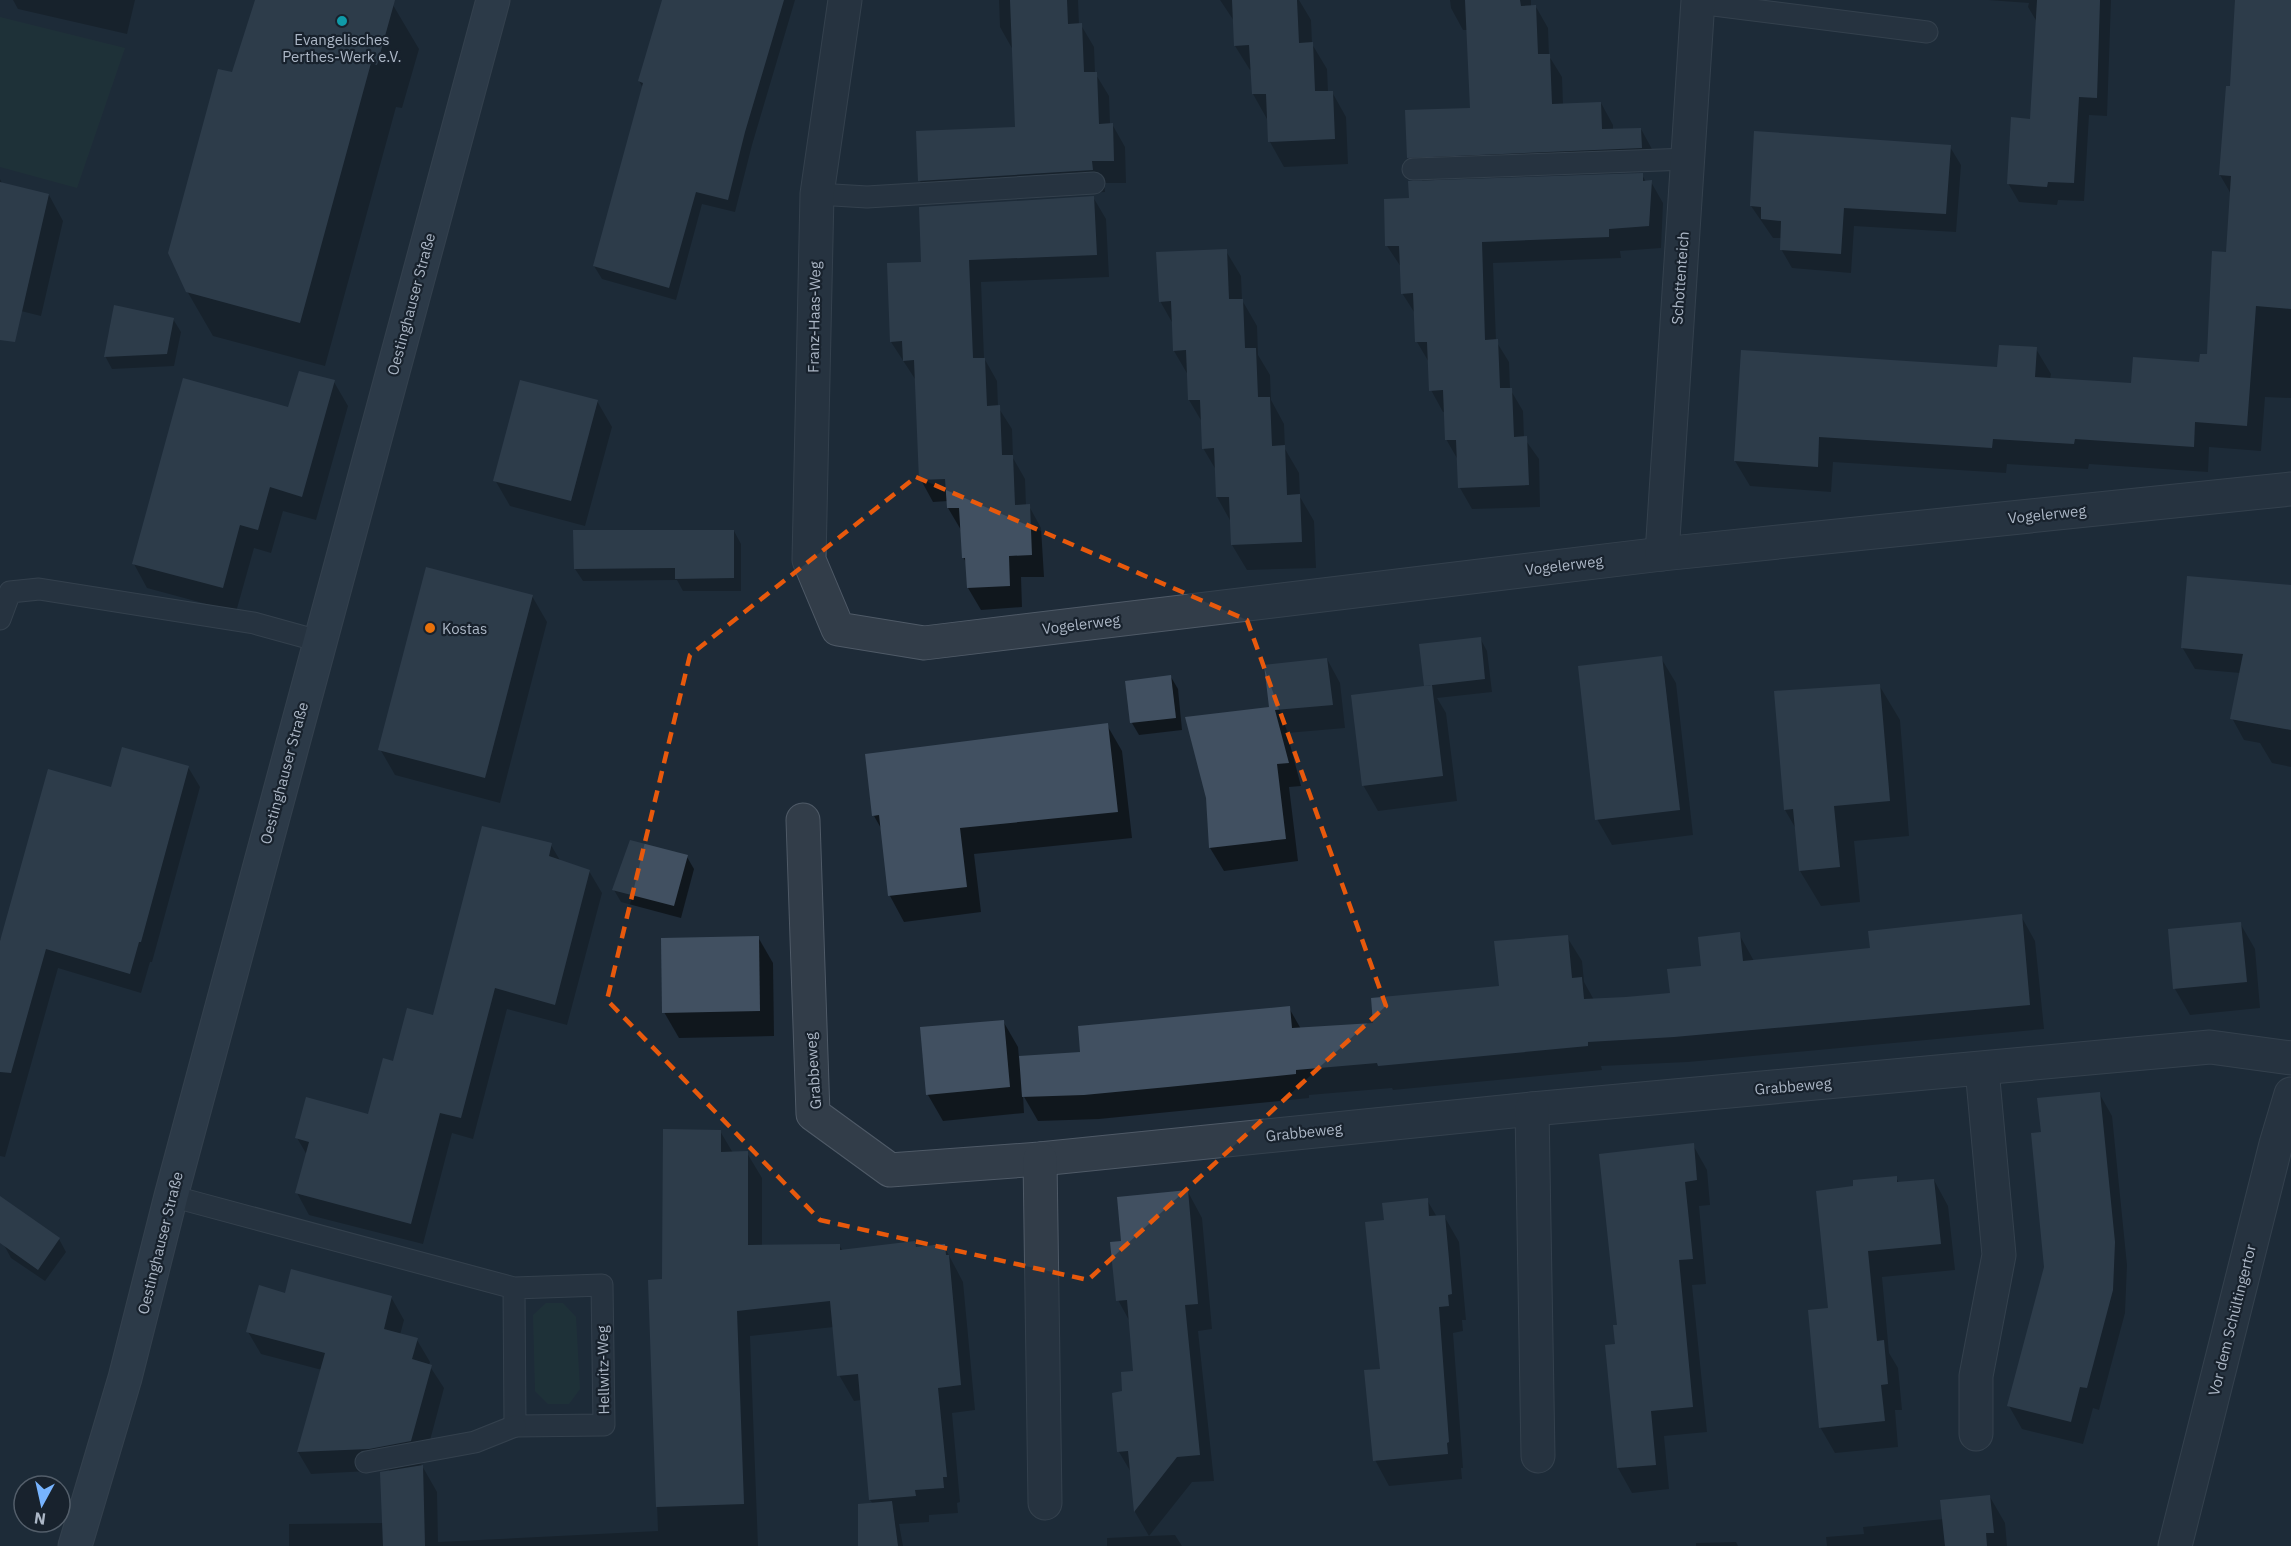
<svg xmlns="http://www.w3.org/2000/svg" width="2291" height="1546" font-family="'IBM Plex Sans',sans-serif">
<rect width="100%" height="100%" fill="#1e2b38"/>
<g fill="#203839">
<polygon points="0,17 125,48 77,188 0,167"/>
<polygon points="546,1303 563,1303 576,1317 580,1389 569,1404 548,1404 535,1391 533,1315"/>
</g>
<g fill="#0007">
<polygon points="13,0 135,0 127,34 18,9"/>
<polygon points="256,0 375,0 393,5 419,49 402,108 396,107 325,366 213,336 187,291 233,74"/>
<polygon points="664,0 795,0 752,145 735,212 702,204 676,300 602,279 594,266 643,88 639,81"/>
<polygon points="995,0 1078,0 1079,25 1081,25 1094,47 1095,73 1109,96 1110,124 1112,124 1125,147 1126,183 1104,183 1105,192 933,203 920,181 1016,128 1013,50 1000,27 999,0"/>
<polygon points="1220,0 1299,0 1311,20 1312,44 1327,69 1328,92 1332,92 1346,117 1348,164 1284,167 1270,142 1267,119 1253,94 1252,70 1250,70 1235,46 1234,21"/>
<polygon points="1450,0 1531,0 1531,7 1536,7 1548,28 1549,56 1562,77 1563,105 1601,103 1613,125 1613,130 1641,129 1653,151 1434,178 1434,181 1642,175 1646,182 1651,182 1663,203 1661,248 1620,251 1621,258 1493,263 1496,341 1509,362 1510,389 1523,411 1524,438 1539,459 1540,507 1472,509 1460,488 1458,460 1446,439 1445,412 1443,412 1431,390 1430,364 1417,342 1416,315 1402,293 1401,267 1387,246 1411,199 1423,182 1409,157 1472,110 1468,30 1463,30 1451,8"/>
<polygon points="1988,0 2111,0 2107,116 2089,115 2084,201 2058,200 2057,205 2019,202 2008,183 2031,120 2037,22 2028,7 2029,3"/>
<polygon points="2237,0 2291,0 2291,398 2265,397 2261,451 2209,447 2208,472 2089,464 2088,469 2007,464 2006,473 1833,462 1831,492 1750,486 1735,461 1999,368 2036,349 2051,374 2050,379 2133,385 2201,364 2208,356 2228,253 2231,194 2220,175 2231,88"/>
<polygon points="1950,147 1961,165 1956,232 1854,226 1851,273 1792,268 1781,249 1782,238 1773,238 1751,206"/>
<polygon points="0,179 3,185 49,195 63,221 41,316 9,308 0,292"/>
<polygon points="1093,197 1106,219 1109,277 981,282 984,358 997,381 998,407 1012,429 1013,458 1025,479 1026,506 1029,506 1041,528 1044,577 1021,577 1022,607 981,610 968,588 967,564 963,557 961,530 948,508 948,501 933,502 921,480 917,382 891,342 922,263"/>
<polygon points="1226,251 1241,276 1242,300 1257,326 1258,355 1270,375 1271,400 1284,424 1285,449 1299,473 1300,497 1314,521 1316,568 1247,570 1232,545 1231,522 1217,497 1216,470 1203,448 1202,422 1189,400 1188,375 1174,351 1173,324 1160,301"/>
<polygon points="173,319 181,332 174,366 112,369 105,356"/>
<polygon points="334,382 348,406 316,520 283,511 271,553 254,548 236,612 147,588 134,564 290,409"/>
<polygon points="597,401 612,427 585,526 510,506 495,480"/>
<polygon points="734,531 741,544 741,591 683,591 677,580 583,581 575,569"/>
<polygon points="2291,587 2291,767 2272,763 2260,743 2244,740 2232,718 2240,673 2195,669 2182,647"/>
<polygon points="532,596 547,622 500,803 395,775 380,749"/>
<polygon points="1480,638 1487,651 1492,692 1437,698 1446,713 1457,801 1378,811 1363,785 1426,688"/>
<polygon points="1661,658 1676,683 1693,835 1612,845 1597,819"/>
<polygon points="1327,659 1340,683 1345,728 1287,733 1301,786 1289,787 1298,861 1224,871 1210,848 1207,797 1271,708"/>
<polygon points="1171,677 1178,689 1182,730 1139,735 1132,723"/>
<polygon points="1879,685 1900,720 1909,836 1854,841 1860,902 1821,906 1800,871 1796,829 1785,810"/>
<polygon points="1107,725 1122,751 1132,838 974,854 981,912 904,922 890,896 882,830 874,816"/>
<polygon points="188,767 200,787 152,962 150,962 141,993 58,968 5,1157 0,1156 0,940 112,789"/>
<polygon points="551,845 561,862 589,871 602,893 567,1025 507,1009 473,1139 452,1133 423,1244 309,1215 297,1193 307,1155 297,1138 370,1116 394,1062 434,1017"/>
<polygon points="687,857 694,869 681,918 621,902 614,890"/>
<polygon points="2021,916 2035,941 2044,1029 1688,1062 1601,1066 1602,1070 1393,1090 1392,1088 1309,1095 1309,1098 1099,1119 1038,1121 1023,1095 1024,1113 943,1121 928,1095 921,1029 1003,1021 1018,1047 1019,1058 1082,1053 1289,1008 1301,1029 1375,1024 1500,987 1567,937 1582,961 1584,982 1594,1000 1671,994 1739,934 1754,961 1871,950"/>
<polygon points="2240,923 2255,949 2260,1008 2190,1015 2175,989 2170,930"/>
<polygon points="758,937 773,963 774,1036 679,1038 664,1012"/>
<polygon points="2099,1093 2112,1116 2127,1265 2125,1313 2099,1410 2093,1408 2083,1444 2022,1429 2009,1406 2045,1267 2042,1134"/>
<polygon points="720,1131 733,1153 747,1153 762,1178 762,1246 839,1245 843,1251 914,1243 918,1249 944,1246 963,1282 975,1410 952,1413 960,1502 957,1503 958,1513 929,1515 929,1522 899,1524 903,1546 860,1546 873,1504 870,1500 861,1400 854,1401 839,1375 834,1327 750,1336 758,1546 289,1546 289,1524 384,1523 389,1472 389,1470 311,1474 298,1452 322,1370 261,1354 248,1332 286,1295 391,1297 404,1320 400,1335 417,1340 430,1362 429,1365 444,1388 424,1463 421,1464 437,1492 438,1542 658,1531 649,1281 663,1281"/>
<polygon points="1693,1145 1707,1170 1710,1205 1699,1206 1706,1284 1692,1285 1707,1432 1664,1436 1669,1489 1632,1493 1618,1468 1607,1347 1617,1346 1619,1326"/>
<polygon points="1896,1177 1899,1183 1934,1180 1948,1206 1955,1270 1882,1277 1889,1353 1898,1368 1902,1410 1895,1410 1898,1447 1835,1453 1820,1427 1829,1309 1855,1188"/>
<polygon points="1188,1192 1202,1218 1212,1329 1198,1331 1214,1481 1192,1482 1149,1536 1175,1535 1182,1546 1107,1546 1107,1538 1149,1536 1135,1512 1132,1474 1119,1452 1124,1393 1135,1373 1130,1322 1118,1300 1123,1242"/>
<polygon points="1427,1200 1437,1217 1444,1216 1459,1242 1466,1320 1462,1320 1463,1331 1453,1333 1463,1468 1461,1468 1462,1479 1389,1486 1375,1460 1382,1370 1385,1222"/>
<polygon points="59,1239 66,1252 45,1281 11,1258 4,1245"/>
<polygon points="1990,1497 2005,1523 2007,1546 1827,1546 1826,1537 1864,1534 1863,1527 1944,1519"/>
<polygon points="1736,1542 1738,1546 1696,1546 1696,1543"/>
</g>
<g fill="#415061">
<polygon points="255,0 395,0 377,65 371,63 300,323 186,292 168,253 218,69 232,72"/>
<polygon points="662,0 784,0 745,132 728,200 696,192 669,288 593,266 643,83 638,81"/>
<polygon points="1010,0 1067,0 1068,24 1082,23 1084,72 1097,72 1099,124 1113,123 1114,161 1092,161 1093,170 918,181 916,131 1015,127"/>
<polygon points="1232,0 1297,0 1299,43 1313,42 1315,91 1333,91 1335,139 1268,142 1266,94 1252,94 1249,45 1234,46"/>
<polygon points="1465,0 1520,0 1521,6 1536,5 1538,54 1550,54 1552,104 1601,102 1602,129 1641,128 1642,148 1407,158 1405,110 1470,108"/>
<polygon points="2037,0 2100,0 2097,98 2079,97 2074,183 2048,182 2047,187 2007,184 2011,117 2030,119"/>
<polygon points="2235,0 2291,0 2291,309 2256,306 2247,426 2195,422 2194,447 2075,439 2074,444 1993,439 1992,448 1819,437 1818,467 1734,461 1741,350 1997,367 1999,345 2037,347 2035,377 2131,383 2133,357 2199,362 2200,354 2207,354 2212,251 2226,252 2231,176 2219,175 2226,86 2230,86"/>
<polygon points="1754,131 1951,145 1946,214 1844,208 1841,254 1780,250 1781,221 1761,219 1761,207 1750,206"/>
<polygon points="1643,173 1643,181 1652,180 1649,226 1609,229 1609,237 1482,242 1485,340 1498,339 1500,388 1512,388 1514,437 1527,436 1529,485 1458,488 1456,440 1445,440 1443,390 1429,391 1427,342 1415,342 1413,293 1401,294 1399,246 1385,246 1384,199 1409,198 1408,181"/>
<polygon points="0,182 49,194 15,342 0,340"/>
<polygon points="1094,196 1097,255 969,260 973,358 985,358 987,406 1000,405 1002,455 1013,455 1015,505 1030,504 1032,555 1009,556 1010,586 967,588 965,558 962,558 959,508 947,508 945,479 919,480 914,360 903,361 902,341 890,342 887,263 921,262 919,207"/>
<polygon points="1227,249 1229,299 1243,299 1245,348 1256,348 1258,397 1270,397 1272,446 1285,445 1287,495 1300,494 1302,542 1231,545 1229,497 1216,497 1214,448 1202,449 1200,400 1188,400 1186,350 1173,351 1171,301 1159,302 1156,252"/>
<polygon points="114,305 174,318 167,354 104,357"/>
<polygon points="299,371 335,380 302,497 270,487 258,530 240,525 223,588 132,564 183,378 288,407"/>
<polygon points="520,380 598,400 571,501 493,481"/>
<polygon points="573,530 734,530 734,578 675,579 675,568 574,569"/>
<polygon points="426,567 533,595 485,778 378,750"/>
<polygon points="2187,576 2291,585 2291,730 2230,719 2243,654 2181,648"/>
<polygon points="1481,637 1485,679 1424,686 1419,644"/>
<polygon points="1662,656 1680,810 1595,820 1578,666"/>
<polygon points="1327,658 1333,705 1275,710 1289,763 1277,764 1286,839 1209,848 1206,798 1185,717 1269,707 1264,665"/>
<polygon points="1171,675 1176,718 1130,723 1125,681"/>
<polygon points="1880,684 1890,801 1834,806 1840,867 1799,871 1793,809 1784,810 1774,691"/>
<polygon points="1432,685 1443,776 1362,786 1351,695"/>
<polygon points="1108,723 1118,812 960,828 967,887 888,896 879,815 872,816 865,754"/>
<polygon points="122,747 189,766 141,942 139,942 130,974 46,949 11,1073 0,1072 0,941 48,769 111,787"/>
<polygon points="482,826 552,843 549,856 590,870 555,1005 495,988 461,1118 440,1113 411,1224 295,1193 309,1142 295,1138 306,1097 368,1114 383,1058 393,1061 407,1008 433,1015"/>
<polygon points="630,840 688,855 674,906 612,890"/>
<polygon points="2022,914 2030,1005 1674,1037 1588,1042 1588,1046 1378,1066 1377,1063 1296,1070 1296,1074 1168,1087 1084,1095 1022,1097 1019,1056 1080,1052 1078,1026 1290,1006 1292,1028 1373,1023 1371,998 1499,986 1494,941 1568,935 1572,978 1582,977 1584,999 1626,997 1670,993 1667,969 1701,966 1698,937 1740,932 1743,961 1870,948 1868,931"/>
<polygon points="2241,922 2247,982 2173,989 2168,929"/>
<polygon points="759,936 760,1011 662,1013 661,938"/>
<polygon points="1004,1020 1010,1087 926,1095 920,1027"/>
<polygon points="2100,1092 2115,1242 2113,1290 2087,1388 2080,1387 2071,1422 2007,1406 2044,1267 2031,1133 2041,1132 2037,1098"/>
<polygon points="663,1129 721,1130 721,1152 748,1151 748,1245 840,1244 840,1250 915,1241 916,1247 945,1244 946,1255 949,1255 961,1385 938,1388 947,1477 943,1477 944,1488 915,1490 916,1496 869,1500 858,1374 837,1376 830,1301 737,1311 744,1504 656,1507 648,1280 662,1279"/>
<polygon points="1694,1143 1697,1180 1685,1182 1693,1259 1679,1260 1693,1407 1651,1411 1656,1465 1617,1468 1605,1345 1615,1344 1613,1325 1617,1325 1599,1154"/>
<polygon points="1897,1176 1897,1182 1934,1179 1941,1244 1868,1251 1877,1341 1884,1340 1888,1384 1881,1385 1885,1421 1819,1428 1808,1310 1828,1308 1816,1191 1853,1186 1853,1180"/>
<polygon points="1188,1190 1198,1304 1185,1305 1200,1455 1177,1457 1134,1512 1128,1451 1117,1452 1112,1393 1122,1391 1121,1372 1133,1371 1127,1300 1116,1301 1110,1242 1121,1241 1117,1197"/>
<polygon points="0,1196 60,1238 38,1270 0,1243"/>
<polygon points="1428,1198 1429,1216 1445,1215 1449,1259 1452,1294 1448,1295 1449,1306 1439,1307 1449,1442 1447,1443 1448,1454 1373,1461 1364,1370 1380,1369 1365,1222 1384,1220 1382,1203"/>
<polygon points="291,1269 392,1296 384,1329 418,1338 412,1359 432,1365 411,1441 369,1449 297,1452 325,1353 246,1332 259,1285 285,1293"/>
<polygon points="423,1465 425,1546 383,1546 380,1472"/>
<polygon points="1990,1495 1994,1533 1986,1533 1987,1546 1945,1546 1940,1500"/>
<polygon points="892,1501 898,1546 858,1546 858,1504"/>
</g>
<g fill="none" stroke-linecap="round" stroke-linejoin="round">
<g stroke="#4f5a67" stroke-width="23">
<g id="lane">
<polyline points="1698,3 1927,32"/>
<polyline points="1413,169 1688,159"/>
<polyline points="817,194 867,197 1094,183"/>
<polyline points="0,619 10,592 39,589 254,623 319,641"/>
<polyline points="171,1196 514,1288 602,1285 604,1425 515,1426 514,1288"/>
<polyline points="366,1462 475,1442 515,1426"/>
</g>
</g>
<g stroke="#4f5a67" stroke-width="35">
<g id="street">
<polyline points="845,0 817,194 809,560 838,629 924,643 1662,554 2291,489"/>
<polyline points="1662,554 1698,0"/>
<polyline points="803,820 813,1114 890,1170 1040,1159 1532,1109 2210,1047 2291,1058"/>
<polyline points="1532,1109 1538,1456"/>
<polyline points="1040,1159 1045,1503"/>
<polyline points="1976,1434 1976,1376 1999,1255 1982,1069"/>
<polyline points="2175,1546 2276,1144 2291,1094"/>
</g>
</g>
<g stroke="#4f5a67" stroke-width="35">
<polyline id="secondary" points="75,1546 125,1378 171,1196 493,0"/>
</g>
<use href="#lane" stroke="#323d49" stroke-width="21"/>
<use href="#street" stroke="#323d49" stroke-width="33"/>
<use href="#secondary" stroke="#3f4c5c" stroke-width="33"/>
</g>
<path d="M0 0H2291V1546H0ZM916,477L1247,620L1386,1006L1088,1280L820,1220L607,1000L690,655Z" fill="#1e2b38" fill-opacity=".55" fill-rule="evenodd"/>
<path fill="none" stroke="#e8590c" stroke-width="4.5" stroke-dasharray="12 8" stroke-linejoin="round" d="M916,477L1247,620L1386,1006L1088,1280L820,1220L607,1000L690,655Z"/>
<circle fill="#0f9aa8" stroke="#18222d" stroke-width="2" cx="342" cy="21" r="6"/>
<circle fill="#e8710a" stroke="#18222d" stroke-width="2" cx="430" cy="628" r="6"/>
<g text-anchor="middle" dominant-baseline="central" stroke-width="4.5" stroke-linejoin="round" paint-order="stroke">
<g font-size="15" fill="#acb7c6" stroke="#18222d">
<text x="342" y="39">Evangelisches<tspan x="342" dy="17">Perthes-Werk e.V.</tspan></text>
<text x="442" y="628" text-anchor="start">Kostas</text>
</g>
<g font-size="15" fill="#acb7c6" stroke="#18222d">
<text transform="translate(1680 278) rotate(-86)">Schottenteich</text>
<text transform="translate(411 304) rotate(-75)">Oestinghauser Straße</text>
<text transform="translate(814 317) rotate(-89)">Franz-Haas-Weg</text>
<text transform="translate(2047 514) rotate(-6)">Vogelerweg</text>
<text transform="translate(1564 565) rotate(-7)">Vogelerweg</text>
<text transform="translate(1081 624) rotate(-7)">Vogelerweg</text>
<text transform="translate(284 773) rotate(-75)">Oestinghauser Straße</text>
<text transform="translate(813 1071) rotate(-94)">Grabbeweg</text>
<text transform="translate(1793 1086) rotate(-5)">Grabbeweg</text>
<text transform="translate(1304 1132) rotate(-6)">Grabbeweg</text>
<text transform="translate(160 1243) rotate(-76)">Oestinghauser Straße</text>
<text transform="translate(2232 1320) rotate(-76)">Vor dem Schültingertor</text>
<text transform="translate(603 1370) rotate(-91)">Hellwitz-Weg</text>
</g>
</g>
<g transform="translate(42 1504) rotate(188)"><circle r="28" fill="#18222d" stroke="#535e6a" stroke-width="1.5"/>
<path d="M0-4.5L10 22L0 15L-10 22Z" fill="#77b4ff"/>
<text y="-9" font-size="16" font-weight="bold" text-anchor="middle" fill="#acb7c6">N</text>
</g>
</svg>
